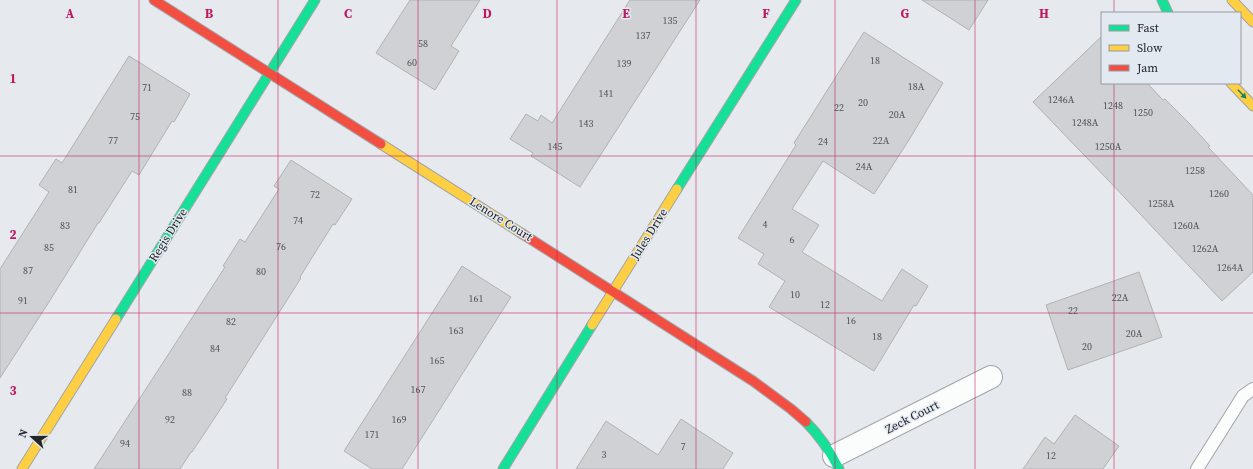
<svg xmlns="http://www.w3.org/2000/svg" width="1253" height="469" font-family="'Source Serif 4',serif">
<rect width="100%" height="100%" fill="#e6e9ee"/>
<g fill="#cfd1d5" stroke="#b0b2b6">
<polygon points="410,0 480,0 451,46 459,51 435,90 376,53"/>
<polygon points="630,0 700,0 580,187 531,156 533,153 510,139 526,114 538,121 541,115 552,123"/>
<polygon points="922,0 988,0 969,30"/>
<polygon points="864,32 943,83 909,140 874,194 823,161 792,209 819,225 802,252 882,301 902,269 928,286 916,306 914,305 874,371 769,307 785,281 758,264 764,254 738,238 796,145 794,143"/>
<polygon points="1102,36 1102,83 1147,83 1163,100 1165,99 1189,123 1210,146 1208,147 1253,195 1253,272 1222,301 1109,181 1033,102"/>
<polygon points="129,56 190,94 174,122 172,121 139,175 132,171 99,223 98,223 49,302 0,378 0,269 49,192 39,185 56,159 62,163"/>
<polygon points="291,160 352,199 335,225 333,224 300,277 301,278 225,398 227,399 210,425 192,452 191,452 180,469 94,469 225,267 223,266 240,239 245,242 279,189 274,186"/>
<polygon points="462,266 511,297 402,469 372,469 344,451"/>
<polygon points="1139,272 1162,337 1068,370 1046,305"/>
<polygon points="1075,415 1119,446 1103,469 1023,469 1045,437 1054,444"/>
<polygon points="681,419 733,453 723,469 576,469 606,421 658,455"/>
</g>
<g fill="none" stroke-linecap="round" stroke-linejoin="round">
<g stroke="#a2a5a8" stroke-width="14">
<polyline id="lane" points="1197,469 1243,396 1253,389"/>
</g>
<g stroke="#a2a5a8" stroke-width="24">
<polyline id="street" points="834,456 991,377"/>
</g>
<g stroke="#a2a5a8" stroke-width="11">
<g id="fast">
<polyline points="1162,0 1168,13"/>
<polyline points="677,189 796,0"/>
<polyline points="116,319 315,0"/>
<path d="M806,422C820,436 830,451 839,469"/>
<polyline points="503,469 592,325"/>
</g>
</g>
<g stroke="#a2a5a8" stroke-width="11">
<g id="slow">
<polyline points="1232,0 1253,22"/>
<polyline points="1231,83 1253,106"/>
<polyline points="381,144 521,233"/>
<polyline points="592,325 677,189"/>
<polyline points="22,469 116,319"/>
</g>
</g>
<g stroke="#a2a5a8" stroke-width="11">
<g id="jam">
<polyline points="154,0 381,144"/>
<polyline points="521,233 753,381 791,409 806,422"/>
</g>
</g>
<use href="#lane" stroke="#fbfcfc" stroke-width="12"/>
<use href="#street" stroke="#fbfcfc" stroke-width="22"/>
<use href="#fast" stroke="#16e098" stroke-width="9"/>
<use href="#slow" stroke="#ffcf43" stroke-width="9"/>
<use href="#jam" stroke="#f24e42" stroke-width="9"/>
</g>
<defs><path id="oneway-solid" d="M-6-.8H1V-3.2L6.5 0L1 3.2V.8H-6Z"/></defs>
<use fill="#1d8360" href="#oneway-solid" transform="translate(1242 94) rotate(46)"/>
<path fill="none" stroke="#c2185b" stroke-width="1" stroke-opacity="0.55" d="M139,0V469M278,0V469M418,0V469M557,0V469M696,0V469M835,0V469M975,0V469M1114,0V13M1114,83V469M0,156H1253M0,313H1253"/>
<g text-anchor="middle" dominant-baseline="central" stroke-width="3" stroke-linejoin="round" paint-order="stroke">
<g font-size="10" fill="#505256">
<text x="670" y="20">135</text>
<text x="643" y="35">137</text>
<text x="423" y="43">58</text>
<text x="875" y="60">18</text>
<text x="412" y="62">60</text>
<text x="624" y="63">139</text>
<text x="916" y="86">18A</text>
<text x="147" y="87">71</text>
<text x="606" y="93">141</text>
<text x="1061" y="99">1246A</text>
<text x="863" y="102">20</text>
<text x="1113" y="105">1248</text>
<text x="839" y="107">22</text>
<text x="1143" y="112">1250</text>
<text x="897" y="114">20A</text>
<text x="135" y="116">75</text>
<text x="1085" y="122">1248A</text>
<text x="586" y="123">143</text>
<text x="113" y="140">77</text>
<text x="881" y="140">22A</text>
<text x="823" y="141">24</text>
<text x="555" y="146">145</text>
<text x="1108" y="146">1250A</text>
<text x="864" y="166">24A</text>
<text x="1195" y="170">1258</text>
<text x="73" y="189">81</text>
<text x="1219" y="193">1260</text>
<text x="315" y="194">72</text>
<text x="1161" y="203">1258A</text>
<text x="298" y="220">74</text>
<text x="765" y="224">4</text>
<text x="65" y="225">83</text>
<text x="1186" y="225">1260A</text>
<text x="792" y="239">6</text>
<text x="281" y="246">76</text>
<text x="49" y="247">85</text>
<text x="1205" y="248">1262A</text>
<text x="1230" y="267">1264A</text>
<text x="28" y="270">87</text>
<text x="261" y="271">80</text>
<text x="795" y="294">10</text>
<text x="1120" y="297">22A</text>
<text x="476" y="298">161</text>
<text x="23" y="300">91</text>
<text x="825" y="304">12</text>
<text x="1073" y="310">22</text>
<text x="851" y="320">16</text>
<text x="231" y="321">82</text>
<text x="456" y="330">163</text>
<text x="1134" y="333">20A</text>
<text x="877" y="336">18</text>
<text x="1087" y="346">20</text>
<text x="215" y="348">84</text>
<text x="437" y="360">165</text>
<text x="418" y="389">167</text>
<text x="187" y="392">88</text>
<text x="170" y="419">92</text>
<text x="399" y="419">169</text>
<text x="372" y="434">171</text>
<text x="125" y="443">94</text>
<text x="683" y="446">7</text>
<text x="604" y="454">3</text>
<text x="1051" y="455">12</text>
</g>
<g font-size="12" fill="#242629" stroke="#e2e9f1">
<text transform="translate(501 219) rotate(32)">Lenore Court</text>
<text transform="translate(649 234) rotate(-58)">Jules Drive</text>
<text transform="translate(168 235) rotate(-58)">Regis Drive</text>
<text transform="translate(912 417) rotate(-27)">Zeck Court</text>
</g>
</g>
<g font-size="13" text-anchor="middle" font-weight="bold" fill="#c2185b" stroke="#e2e9f1" stroke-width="3" stroke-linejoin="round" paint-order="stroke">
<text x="70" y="18">A</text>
<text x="209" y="18">B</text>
<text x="348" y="18">C</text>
<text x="487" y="18">D</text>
<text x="626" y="18">E</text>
<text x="766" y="18">F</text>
<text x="905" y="18">G</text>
<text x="1044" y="18">H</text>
<text x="13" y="83">1</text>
<text x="13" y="239">2</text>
<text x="13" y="395">3</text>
</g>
<rect x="1101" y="12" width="140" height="72" fill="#e2e9f1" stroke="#969ba1"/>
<rect x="1109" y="25" width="20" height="6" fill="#16e098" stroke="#969ba1"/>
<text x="1137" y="32" font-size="12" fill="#242629">Fast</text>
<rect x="1109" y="45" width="20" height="6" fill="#ffcf43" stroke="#969ba1"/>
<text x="1137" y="52" font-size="12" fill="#242629">Slow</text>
<rect x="1109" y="65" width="20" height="6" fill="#f24e42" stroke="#969ba1"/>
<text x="1137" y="72" font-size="12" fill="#242629">Jam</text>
<g transform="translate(32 437) rotate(291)" stroke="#e2e9f1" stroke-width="3" paint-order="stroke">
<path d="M0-3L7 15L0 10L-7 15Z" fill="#242629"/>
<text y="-6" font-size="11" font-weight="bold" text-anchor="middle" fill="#242629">N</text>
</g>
</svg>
